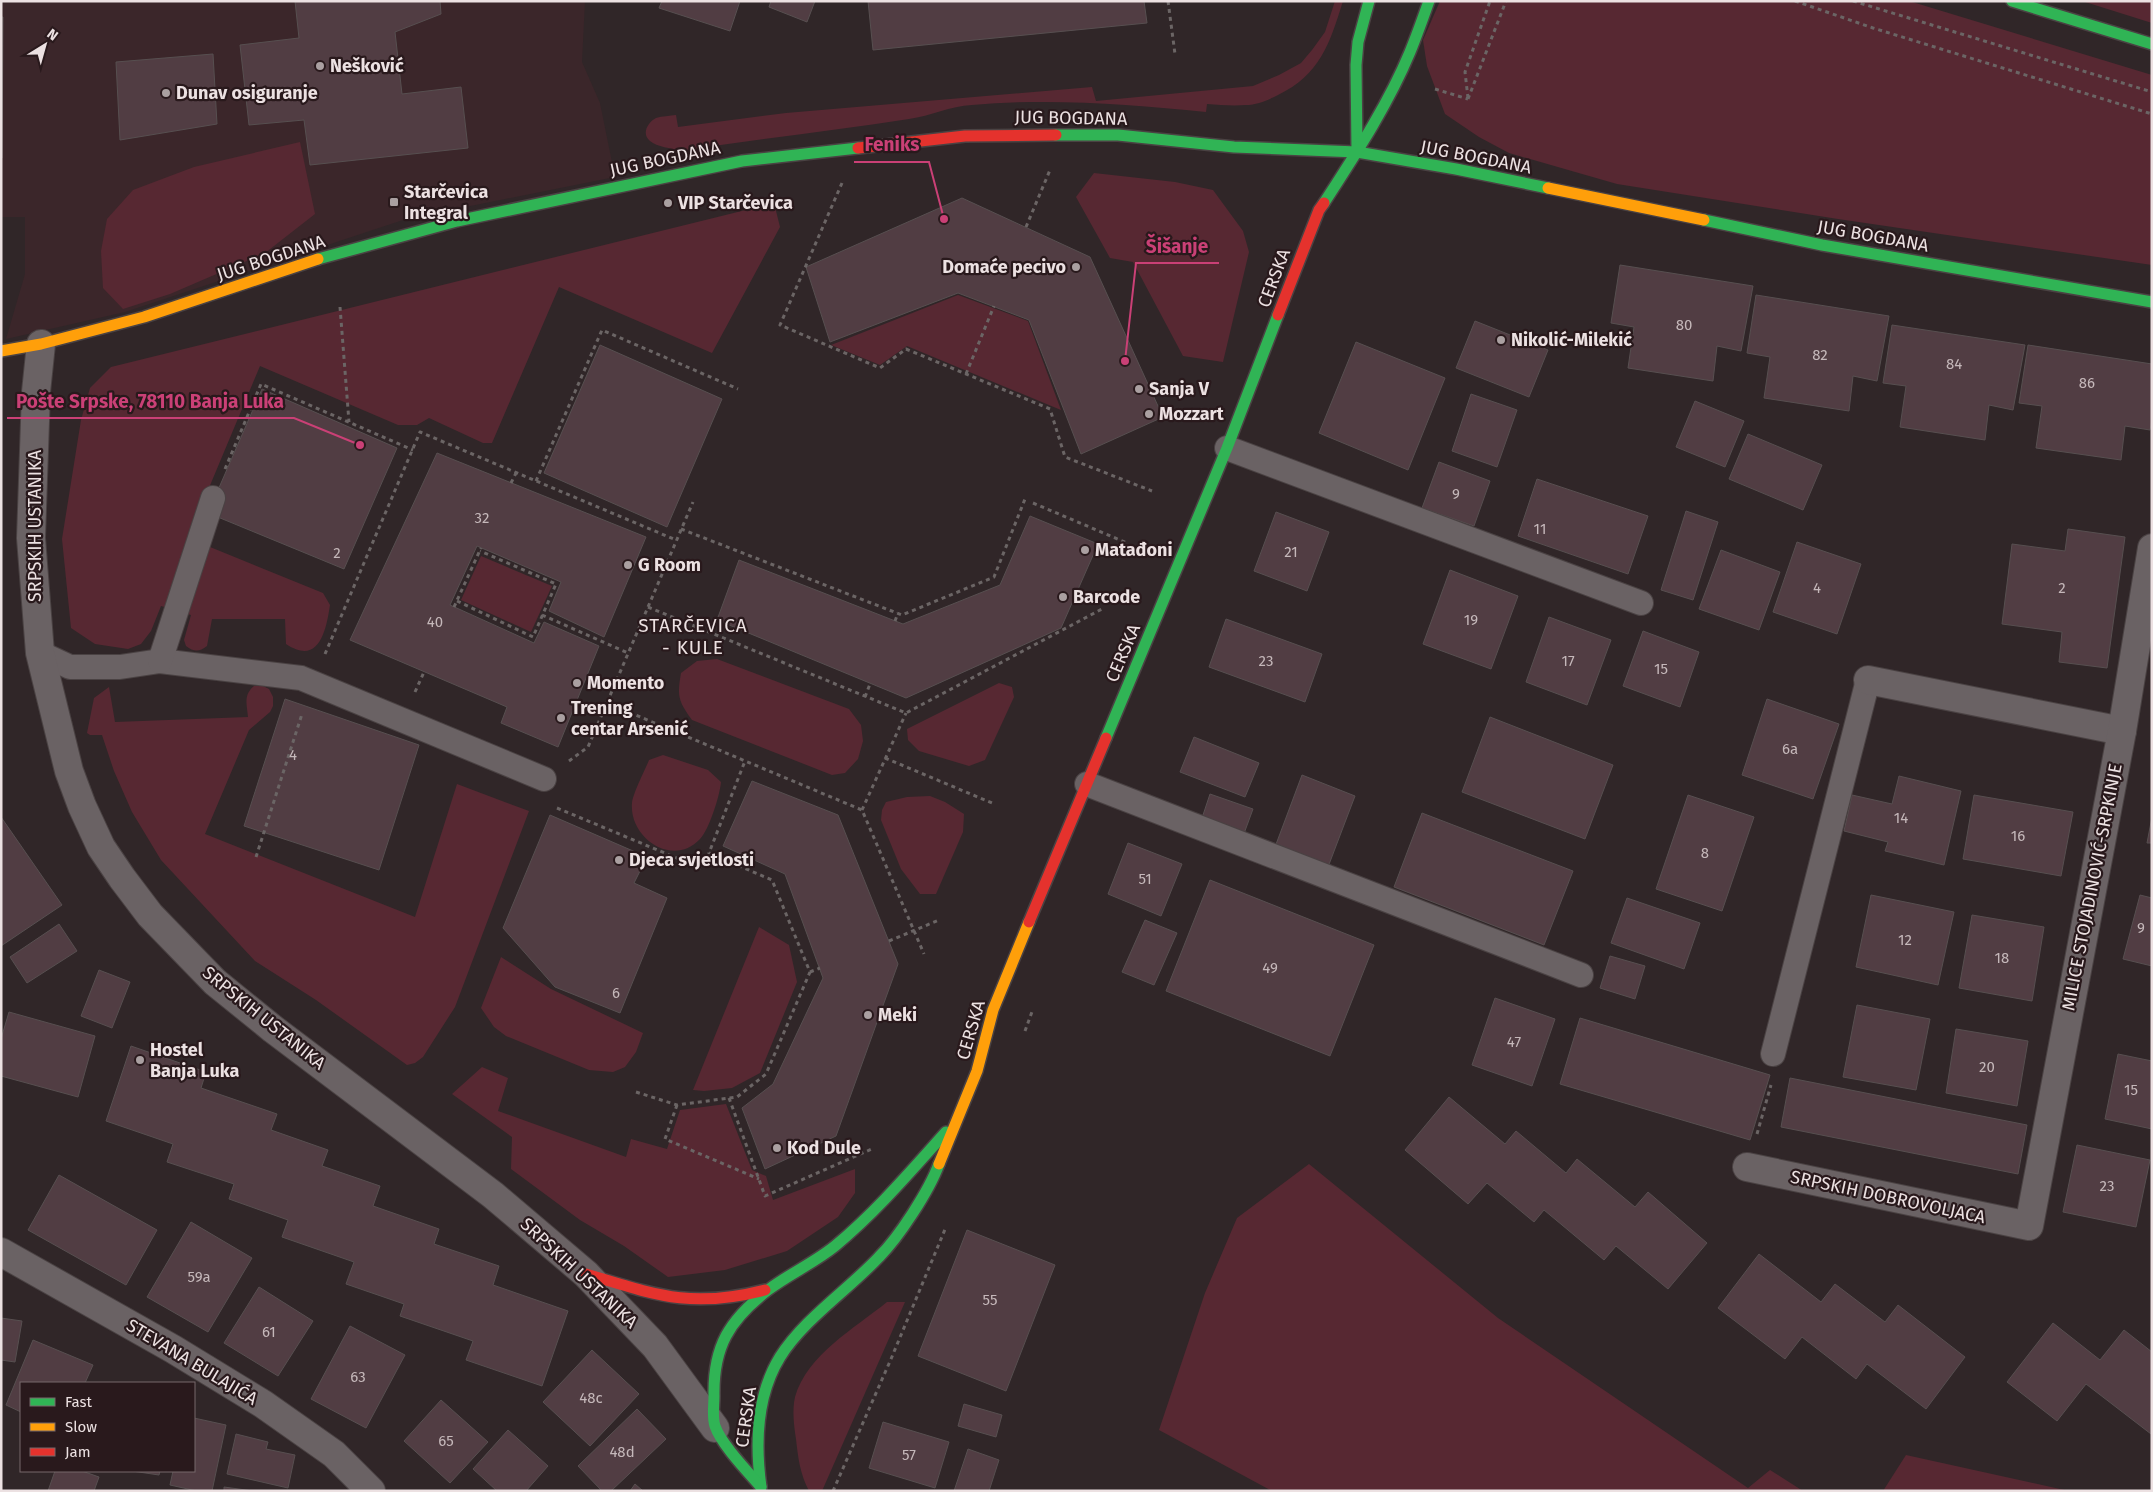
<svg xmlns="http://www.w3.org/2000/svg" width="2153" height="1492" font-family="'Fira Sans',sans-serif">
<rect width="100%" height="100%" fill="#302628"/>
<polygon fill="#3b262a" points="1,1 585,1 582,62 600,103 615,177 406,219 125,312 6,339 25,274 25,217 1,217"/>
<g fill="#572832">
<path d="M1335,1H1343C1330,43 1320,75 1278,95C1268,100 1257,105 1246,105C1233,106 1220,105 1207,104L1206,112C1129,104 1049,98 972,105C950,106 931,116 909,119C833,131 757,139 681,151C671,148 657,147 650,141C641,134 648,122 656,118C662,116 670,116 676,115L678,127L786,113L1092,87L1096,101L1253,86L1279,75L1301,63L1312,50L1325,32Z"/>
<polygon points="1440,1 1909,1 2152,75 2152,265 1838,219 1617,184 1509,153 1479,137 1445,114 1427,66 1423,40"/>
<polygon points="2082,1 2152,1 2152,23"/>
<polygon points="300,142 315,214 265,253 170,294 123,309 103,288 101,251 107,219 133,190 194,167"/>
<polygon points="1094,173 1175,182 1213,190 1243,231 1249,252 1223,362 1183,356 1133,262 1110,258 1076,197"/>
<path d="M774,203L780,227L712,353L559,287L492,443H483L429,418L417,425H398L260,366L188,538L323,593L330,605C326,631 319,666 286,644L285,619H212L207,646C199,652 194,652 186,646L184,640L191,615L161,606L151,631L141,644L128,649L95,644L71,628L62,539L81,420L90,388L111,367Z"/>
<polygon points="958,295 1028,321 1061,410 907,346 880,365 831,345"/>
<polygon points="481,556 552,586 531,632 461,600"/>
<path d="M717,659L849,709L861,725L863,741L858,759L845,773L832,775L692,720C678,701 677,696 681,673L697,661Z"/>
<polygon points="999,683 1012,687 1014,697 985,760 969,766 919,751 908,740 907,729"/>
<path d="M254,686H263L269,689L273,697V706L270,712L249,730L205,834L415,917L457,784L529,811L455,1007L423,1057L415,1063L407,1065L316,1000L255,961L161,860L132,812L114,771L102,735H90L87,733L94,698L109,687L115,722L248,717C247,705 243,695 254,686Z"/>
<path d="M663,755L708,770L721,782C720,795 709,830 700,839C673,868 629,838 632,803C633,793 645,770 649,760Z"/>
<polygon points="930,796 945,802 964,814 963,832 936,894 920,894 901,869 881,820 882,810 886,802 907,797"/>
<polygon points="759,927 789,945 797,982 760,1073 732,1088 704,1091 693,1090"/>
<polygon points="501,957 551,989 643,1033 636,1052 625,1067 613,1072 589,1070 506,1036 494,1027 481,1008"/>
<polygon points="482,1067 508,1078 498,1111 626,1157 631,1139 667,1149 680,1110 726,1104 752,1170 766,1176 773,1200 855,1169 855,1193 838,1217 787,1251 725,1270 668,1277 624,1246 580,1220 511,1169 512,1137 452,1094"/>
<polygon points="1309,1164 1498,1318 1748,1488 1770,1470 1803,1491 1272,1491 1159,1430 1205,1293 1237,1218"/>
<path d="M887,1302H905L822,1491H809C800,1474 798,1457 796,1439C794,1426 792,1410 795,1397C807,1355 855,1328 887,1302Z"/>
<polygon points="1906,1455 2069,1491 1883,1491"/>
</g>
<g fill="#513d43" stroke="#574f50">
<polygon points="295,1 440,1 441,14 395,32 402,94 461,87 468,148 310,165 304,120 249,125 240,45 299,38"/>
<polygon points="662,1 740,1 730,31 659,8"/>
<polygon points="771,1 815,1 807,22 769,7"/>
<polygon points="868,1 1144,1 1147,23 873,50"/>
<polygon points="1,17 3,17 2,158 1,158"/>
<polygon points="213,54 217,124 120,140 116,62"/>
<polygon points="962,198 1090,257 1163,417 1081,454 1029,320 958,293 830,342 806,267"/>
<polygon points="1620,265 1753,286 1741,351 1717,346 1713,381 1628,368 1634,327 1611,323"/>
<polygon points="1756,295 1889,316 1877,381 1853,376 1849,411 1764,398 1770,357 1747,353"/>
<polygon points="1475,321 1548,350 1529,397 1456,368"/>
<polygon points="1892,325 2025,345 2013,410 1989,405 1985,440 1900,427 1906,386 1883,383"/>
<polygon points="1356,342 1445,378 1408,470 1319,433"/>
<polygon points="600,345 722,399 667,527 544,473"/>
<polygon points="2028,345 2152,364 2152,419 2150,430 2125,426 2121,460 2036,448 2042,406 2019,403"/>
<polygon points="262,389 397,448 344,569 208,513"/>
<polygon points="1471,394 1517,410 1497,467 1452,451"/>
<polygon points="1695,401 1744,421 1725,467 1676,447"/>
<polygon points="1748,434 1822,465 1803,510 1729,479"/>
<polygon points="437,453 646,537 604,637 549,611 561,582 477,546 450,605 534,643 544,622 599,646 558,747 501,723 507,707 350,640"/>
<polygon points="1439,462 1490,481 1474,526 1422,508"/>
<polygon points="1537,479 1648,516 1628,574 1518,536"/>
<polygon points="1686,511 1718,522 1693,600 1661,590"/>
<polygon points="1276,512 1329,532 1307,591 1254,571"/>
<polygon points="1030,516 1098,544 1061,628 906,698 717,620 739,560 903,624 1000,585"/>
<polygon points="2068,529 2125,537 2107,668 2059,662 2062,632 2002,624 2012,544 2065,551"/>
<polygon points="1797,542 1861,564 1837,634 1773,612"/>
<polygon points="1721,550 1780,572 1759,630 1699,609"/>
<polygon points="1450,570 1518,596 1491,669 1423,644"/>
<polygon points="1549,617 1611,640 1587,705 1526,682"/>
<polygon points="1226,619 1322,654 1305,702 1209,667"/>
<polygon points="1643,631 1699,652 1680,707 1623,686"/>
<polygon points="285,699 419,745 379,870 244,826"/>
<polygon points="1767,699 1839,724 1813,799 1742,775"/>
<polygon points="1490,717 1613,765 1585,839 1462,792"/>
<polygon points="1194,737 1259,763 1245,797 1180,772"/>
<polygon points="1302,775 1355,796 1328,867 1275,847"/>
<polygon points="1899,776 1961,791 1944,865 1885,851 1888,842 1844,831 1852,795 1892,804"/>
<polygon points="752,781 838,815 898,964 836,1136 765,1169 742,1108 773,1084 823,978 785,874 723,846"/>
<polygon points="1210,794 1253,809 1242,839 1200,824"/>
<polygon points="1688,795 1754,817 1722,911 1656,889"/>
<polygon points="1974,795 2073,812 2061,876 1963,859"/>
<polygon points="1422,813 1573,871 1544,945 1394,887"/>
<polygon points="550,815 647,857 634,883 667,898 620,1013 555,987 503,928"/>
<polygon points="1,817 62,905 1,946"/>
<polygon points="2152,817 2152,843 2147,843"/>
<polygon points="1128,843 1182,864 1161,916 1108,894"/>
<polygon points="1210,880 1374,945 1330,1056 1166,991"/>
<polygon points="1871,895 1954,912 1938,985 1856,967"/>
<polygon points="2140,895 2152,898 2152,966 2123,959"/>
<polygon points="1627,898 1700,923 1684,969 1611,943"/>
<polygon points="1972,915 2044,927 2032,1001 1959,988"/>
<polygon points="1145,920 1177,933 1154,985 1122,972"/>
<polygon points="59,924 77,951 27,983 10,957"/>
<polygon points="1610,956 1645,966 1635,999 1600,988"/>
<polygon points="99,970 130,982 112,1028 81,1016"/>
<polygon points="1495,998 1555,1019 1532,1086 1472,1065"/>
<polygon points="1857,1005 1930,1019 1916,1090 1843,1077"/>
<polygon points="9,1012 95,1036 78,1097 1,1076 1,1039"/>
<polygon points="1580,1018 1770,1075 1750,1140 1560,1084"/>
<polygon points="1956,1029 2028,1041 2017,1106 1946,1093"/>
<polygon points="131,1046 206,1072 201,1088 277,1114 271,1130 328,1150 322,1166 380,1186 373,1206 439,1229 434,1244 499,1266 493,1285 568,1311 542,1386 466,1360 473,1341 400,1316 404,1304 346,1284 354,1262 282,1237 288,1220 229,1199 234,1184 167,1162 173,1144 106,1121"/>
<polygon points="2118,1054 2152,1061 2152,1129 2105,1119"/>
<polygon points="1790,1078 2027,1125 2018,1174 1781,1127"/>
<polygon points="1449,1097 1505,1144 1516,1131 1566,1173 1577,1159 1635,1207 1648,1192 1707,1243 1668,1289 1616,1246 1604,1260 1544,1210 1534,1222 1487,1183 1468,1204 1405,1150"/>
<polygon points="2077,1145 2150,1160 2136,1227 2063,1212"/>
<polygon points="59,1175 157,1230 126,1285 28,1230"/>
<polygon points="191,1222 252,1258 208,1332 147,1297"/>
<polygon points="967,1230 1055,1265 1006,1391 918,1356"/>
<polygon points="1759,1254 1821,1302 1835,1284 1885,1322 1898,1305 1965,1357 1926,1409 1867,1364 1856,1379 1802,1337 1785,1359 1718,1308"/>
<polygon points="259,1287 313,1321 278,1376 224,1343"/>
<polygon points="1,1318 22,1321 15,1362 1,1360"/>
<polygon points="2053,1323 2100,1360 2124,1330 2152,1352 2151,1434 2086,1384 2057,1421 2007,1382"/>
<polygon points="350,1326 405,1355 366,1428 311,1399"/>
<polygon points="33,1340 93,1365 85,1383 21,1383 21,1412 6,1405"/>
<polygon points="592,1350 639,1394 590,1446 543,1402"/>
<polygon points="441,1400 488,1442 450,1483 404,1441"/>
<polygon points="964,1404 1002,1415 996,1437 958,1426"/>
<polygon points="637,1409 666,1439 611,1491 602,1491 578,1466"/>
<polygon points="194,1418 226,1425 212,1491 197,1491 170,1485 173,1471 194,1471"/>
<polygon points="883,1422 949,1442 935,1488 869,1468"/>
<polygon points="508,1430 548,1466 526,1491 497,1491 473,1469"/>
<polygon points="236,1434 268,1442 266,1449 295,1455 288,1488 227,1474"/>
<polygon points="968,1449 999,1460 989,1491 954,1491"/>
<polygon points="55,1471 82,1471 99,1477 94,1491 48,1491"/>
<polygon points="132,1471 160,1471 159,1475"/>
<polygon points="635,1484 643,1491 630,1491"/>
<polygon points="224,1487 253,1491 224,1491"/>
</g>
<g fill="none" stroke-linecap="round" stroke-linejoin="round">
<g stroke="#4a4243" stroke-width="26">
<g id="lane">
<polyline points="1227,448 1641,603"/>
<polyline points="40,653 70,667 120,667 160,661 301,678 544,779"/>
<polyline points="160,661 213,498"/>
<polyline points="1087,784 1581,975"/>
<polyline points="1773,1054 1868,680"/>
</g>
</g>
<g stroke="#4a4243" stroke-width="30">
<g id="street">
<polyline points="41,344 36,392 31,538 40,653 69,771 82,806 101,847 122,878 150,915 215,982 273,1029 493,1195 586,1274 655,1346 715,1428"/>
<polyline points="1868,680 2122,731"/>
<polyline points="1747,1167 2029,1226 2122,731 2152,548"/>
<polyline points="1,1252 173,1349 263,1404 334,1454 371,1491"/>
</g>
</g>
<g stroke="#4a4243" stroke-width="14">
<g id="fast">
<polyline points="2012,1 2152,44"/>
<polyline points="1056,135 1118,135 1234,147 1357,152 1456,169 1548,188"/>
<polyline points="1357,151 1356,65 1358,42 1369,1"/>
<path d="M1324,203C1355,155 1388,105 1410,52C1417,35 1423,18 1429,1"/>
<polyline points="1704,220 1822,245 2152,302"/>
<polyline points="318,259 457,221 742,161 858,148"/>
<polyline points="1106,738 1227,448 1278,315"/>
<path d="M761,1487C755,1443 756,1396 780,1357C804,1319 848,1290 879,1257C899,1237 929,1191 939,1164"/>
<path d="M761,1487C748,1472 721,1444 715,1426C712,1417 714,1406 714,1396C713,1347 729,1320 768,1290C789,1274 814,1263 835,1246C876,1212 911,1171 946,1132"/>
</g>
</g>
<g stroke="#4a4243" stroke-width="14">
<g id="slow">
<polyline points="1548,188 1704,220"/>
<polyline points="1,351 41,344 144,317 318,259"/>
<polyline points="939,1164 977,1071 993,1010 1029,922"/>
</g>
</g>
<g stroke="#4a4243" stroke-width="14">
<g id="jam">
<polyline points="858,148 965,136 1056,135"/>
<polyline points="1278,315 1319,210 1324,203"/>
<polyline points="1029,922 1106,738"/>
<path d="M586,1274C656,1295 691,1309 765,1290"/>
</g>
</g>
<g stroke="#6b6565" stroke-width="3" stroke-dasharray="4 4" stroke-linecap="butt">
<polyline points="1168,1 1175,54"/>
<polyline points="1795,1 1873,28 2152,114"/>
<polyline points="1853,1 2152,92"/>
<polyline points="1435,89 1468,99"/>
<polyline points="1468,98 1465,72 1490,1"/>
<polyline points="1468,99 1506,1"/>
<polyline points="842,183 780,325 880,368 906,349 1050,409 1065,457 1152,491"/>
<polyline points="1026,227 1050,170"/>
<polyline points="340,307 349,422"/>
<polyline points="966,374 994,306"/>
<polyline points="225,469 261,384 413,450"/>
<polyline points="536,481 602,330 738,389"/>
<polyline points="511,483 516,473"/>
<polyline points="1033,503 1127,543"/>
<polyline points="681,529 902,615 994,577 1025,499"/>
<polyline points="457,601 533,637 556,584 480,551"/>
<polyline points="454,607 481,548"/>
<polyline points="648,607 906,713 1102,609"/>
<polyline points="542,615 628,653"/>
<polyline points="895,621 898,613"/>
<polyline points="325,654 420,432 676,540"/>
<polyline points="415,692 424,672"/>
<polyline points="865,697 870,684"/>
<polyline points="607,703 862,810 924,954"/>
<polyline points="885,758 992,803"/>
<polyline points="569,761 588,747 693,502"/>
<polyline points="557,808 703,869 709,853"/>
<polyline points="862,810 906,713"/>
<polyline points="256,857 302,714"/>
<polyline points="889,941 939,920"/>
<polyline points="810,972 820,968"/>
<polyline points="1025,1031 1033,1009"/>
<polyline points="636,1092 677,1105 737,1097 766,1074 810,972 772,880 709,853 745,761"/>
<polyline points="729,1098 765,1196 874,1148"/>
<polyline points="677,1105 665,1139 759,1179"/>
<polyline points="1757,1134 1771,1085"/>
<polyline points="833,1491 891,1359 946,1227"/>
</g>
<use href="#lane" stroke="#6a6264" stroke-width="24"/>
<use href="#street" stroke="#6a6264" stroke-width="28"/>
<use href="#fast" stroke="#30b455" stroke-width="11"/>
<use href="#slow" stroke="#ff9f0a" stroke-width="11"/>
<use href="#jam" stroke="#e5322d" stroke-width="11"/>
</g>
<g fill="#aaa0a1" stroke="#29191c" stroke-width="2">
<circle cx="320" cy="66" r="5"/>
<circle cx="166" cy="93" r="5"/>
<rect x="389" y="197" width="10" height="10" rx="2.5"/>
<circle cx="668" cy="203" r="5"/>
<circle cx="1076" cy="267" r="5"/>
<circle cx="1501" cy="340" r="5"/>
<circle cx="1139" cy="389" r="5"/>
<circle cx="1149" cy="414" r="5"/>
<circle cx="1085" cy="550" r="5"/>
<circle cx="628" cy="565" r="5"/>
<circle cx="1063" cy="597" r="5"/>
<circle cx="577" cy="683" r="5"/>
<circle cx="561" cy="718" r="5"/>
<circle cx="619" cy="860" r="5"/>
<circle cx="868" cy="1015" r="5"/>
<circle cx="140" cy="1060" r="5"/>
<circle cx="777" cy="1148" r="5"/>
</g>
<g text-anchor="middle" dominant-baseline="central" stroke-width="4.5" stroke-linejoin="round" paint-order="stroke">
<g font-size="15" fill="#c5b8ba">
<text x="1684" y="325">80</text>
<text x="1820" y="355">82</text>
<text x="1954" y="364">84</text>
<text x="2087" y="383">86</text>
<text x="1456" y="494">9</text>
<text x="482" y="518">32</text>
<text x="1540" y="529">11</text>
<text x="1291" y="552">21</text>
<text x="337" y="553">2</text>
<text x="1817" y="588">4</text>
<text x="2062" y="588">2</text>
<text x="1471" y="620">19</text>
<text x="435" y="622">40</text>
<text x="1266" y="661">23</text>
<text x="1568" y="661">17</text>
<text x="1661" y="669">15</text>
<text x="1790" y="749">6a</text>
<text x="293" y="755">4</text>
<text x="1901" y="818">14</text>
<text x="2018" y="836">16</text>
<text x="1705" y="853">8</text>
<text x="1145" y="879">51</text>
<text x="2141" y="928">9</text>
<text x="1905" y="940">12</text>
<text x="2002" y="958">18</text>
<text x="1270" y="968">49</text>
<text x="616" y="993">6</text>
<text x="1514" y="1042">47</text>
<text x="1987" y="1067">20</text>
<text x="2131" y="1090">15</text>
<text x="2107" y="1186">23</text>
<text x="199" y="1277">59a</text>
<text x="990" y="1300">55</text>
<text x="269" y="1332">61</text>
<text x="358" y="1377">63</text>
<text x="591" y="1398">48c</text>
<text x="446" y="1441">65</text>
<text x="622" y="1452">48d</text>
<text x="909" y="1455">57</text>
</g>
<g font-size="18" font-weight="bold" fill="#ece1e2" stroke="#29191c" text-anchor="start">
<text x="330" y="66">Nešković</text>
<text x="176" y="93">Dunav osiguranje</text>
<text x="404" y="192">Starčevica<tspan x="404" dy="21">Integral</tspan></text>
<text x="678" y="203">VIP Starčevica</text>
<text x="1066" y="267" text-anchor="end">Domaće pecivo</text>
<text x="1511" y="340">Nikolić-Milekić</text>
<text x="1149" y="389">Sanja V</text>
<text x="1159" y="414">Mozzart</text>
<text x="1095" y="550">Matađoni</text>
<text x="638" y="565">G Room</text>
<text x="1073" y="597">Barcode</text>
<text x="587" y="683">Momento</text>
<text x="571" y="708">Trening<tspan x="571" dy="21">centar Arsenić</tspan></text>
<text x="629" y="860">Djeca svjetlosti</text>
<text x="878" y="1015">Meki</text>
<text x="150" y="1050">Hostel<tspan x="150" dy="21">Banja Luka</tspan></text>
<text x="787" y="1148">Kod Dule</text>
</g>
<g font-size="18" fill="#ece1e2" stroke="#29191c">
<text transform="translate(1071 118) rotate(1)">JUG BOGDANA</text>
<text transform="translate(1476 157) rotate(11)">JUG BOGDANA</text>
<text transform="translate(665 159) rotate(-12)">JUG BOGDANA</text>
<text transform="translate(1873 236) rotate(10)">JUG BOGDANA</text>
<text transform="translate(271 258) rotate(-18)">JUG BOGDANA</text>
<text transform="translate(1274 278) rotate(-69)">CERSKA</text>
<text transform="translate(35 526) rotate(-90)">SRPSKIH USTANIKA</text>
<text transform="translate(1123 653) rotate(-67)">CERSKA</text>
<text transform="translate(2092 887) rotate(-79)">MILICE STOJADINOVIĆ-SRPKINJE</text>
<text transform="translate(264 1018) rotate(39)">SRPSKIH USTANIKA</text>
<text transform="translate(971 1030) rotate(-74)">CERSKA</text>
<text transform="translate(1888 1197) rotate(12)">SRPSKIH DOBROVOLJACA</text>
<text transform="translate(579 1273) rotate(43)">SRPSKIH USTANIKA</text>
<text transform="translate(192 1362) rotate(31)">STEVANA BULAJIĆA</text>
<text transform="translate(746 1417) rotate(-82)">CERSKA</text>
</g>
<g font-size="19" letter-spacing="1" fill="#ece1e2" stroke="#29191c">
<text x="693" y="625">STARČEVICA<tspan x="693" dy="22">- KULE</tspan></text>
</g>
</g>
<path fill="none" stroke="#ca4076" stroke-width="2" d="M944 219L929 162H854M1125 361L1136 263H1219M360 445L294 418H7"/>
<g fill="#ca4076" stroke="#29191c" stroke-width="2">
<circle cx="944" cy="219" r="5"/>
<circle cx="1125" cy="361" r="5"/>
<circle cx="360" cy="445" r="5"/>
</g>
<g font-size="19" text-anchor="middle" font-weight="bold" fill="#ca4076" stroke="#29191c" stroke-width="4.5" stroke-linejoin="round" paint-order="stroke">
<text x="892" y="151">Feniks</text>
<text x="1177" y="253">Šišanje</text>
<text x="150" y="408">Pošte Srpske, 78110 Banja Luka</text>
</g>
<rect width="2153" height="1492" fill="none" stroke="#ece1e2" stroke-width="5"/>
<rect x="20" y="1382" width="175" height="90" fill="#29191c" stroke="#77696b"/>
<rect x="30" y="1398" width="25" height="8" fill="#30b455" stroke="#77696b"/>
<text x="65" y="1407" font-size="15" fill="#ece1e2">Fast</text>
<rect x="30" y="1423" width="25" height="8" fill="#ff9f0a" stroke="#77696b"/>
<text x="65" y="1432" font-size="15" fill="#ece1e2">Slow</text>
<rect x="30" y="1448" width="25" height="8" fill="#e5322d" stroke="#77696b"/>
<text x="65" y="1457" font-size="15" fill="#ece1e2">Jam</text>
<g transform="translate(45 45) rotate(37)" stroke="#29191c" stroke-width="4" paint-order="stroke">
<path d="M0-4L9 19L0 12L-9 19Z" fill="#ece1e2"/>
<text y="-8" font-size="14" font-weight="bold" text-anchor="middle" fill="#ece1e2">N</text>
</g>
</svg>
